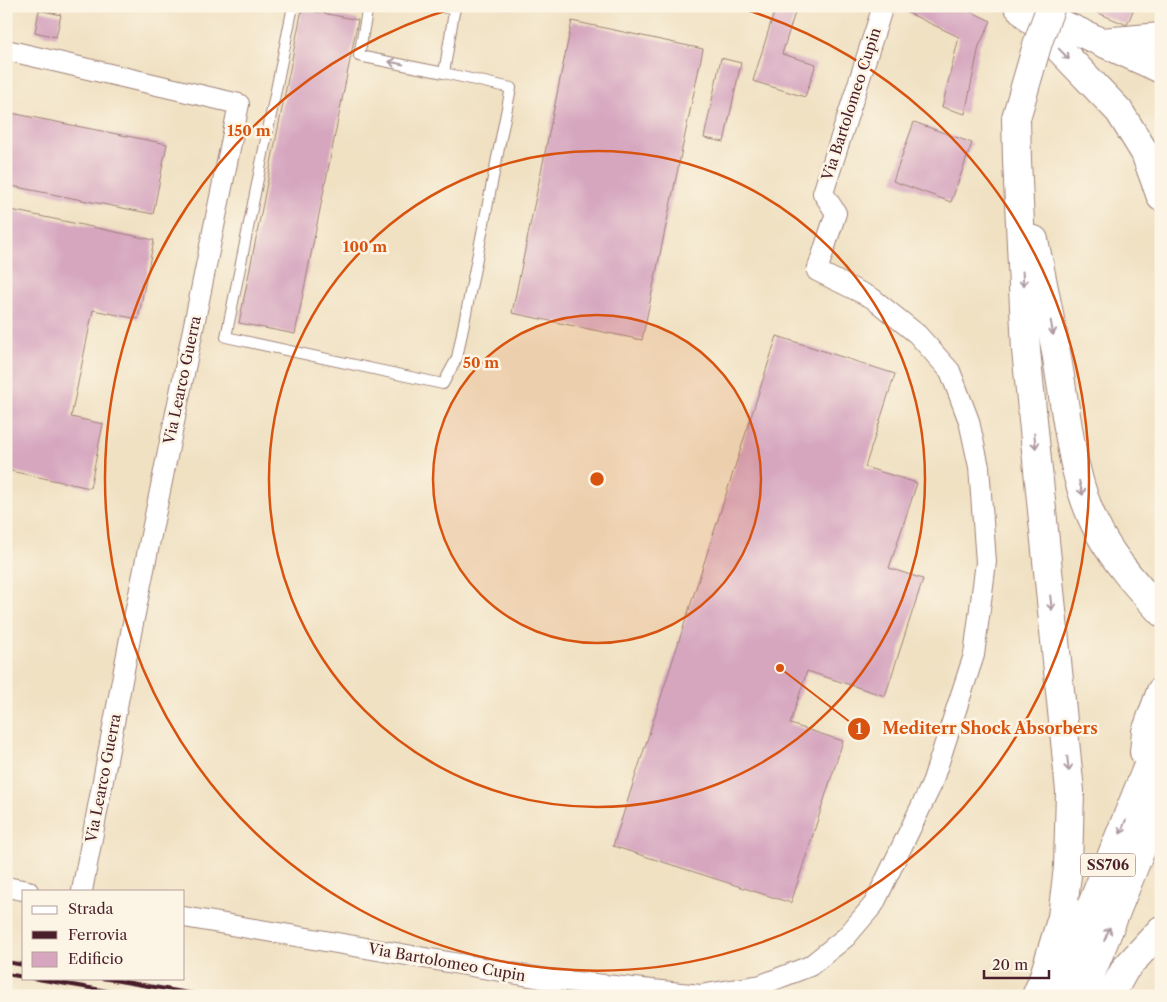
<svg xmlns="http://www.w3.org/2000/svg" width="1167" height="1002" font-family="'Libre Caslon Text',serif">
<rect width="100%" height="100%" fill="#fcf5e5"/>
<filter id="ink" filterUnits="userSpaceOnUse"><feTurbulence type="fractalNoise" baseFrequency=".02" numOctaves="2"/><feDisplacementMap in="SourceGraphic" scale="10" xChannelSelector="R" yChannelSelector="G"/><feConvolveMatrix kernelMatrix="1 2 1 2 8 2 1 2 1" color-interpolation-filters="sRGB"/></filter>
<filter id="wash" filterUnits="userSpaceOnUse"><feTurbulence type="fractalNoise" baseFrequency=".0096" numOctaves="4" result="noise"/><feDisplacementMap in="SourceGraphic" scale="20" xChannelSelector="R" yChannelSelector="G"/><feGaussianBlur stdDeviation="1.12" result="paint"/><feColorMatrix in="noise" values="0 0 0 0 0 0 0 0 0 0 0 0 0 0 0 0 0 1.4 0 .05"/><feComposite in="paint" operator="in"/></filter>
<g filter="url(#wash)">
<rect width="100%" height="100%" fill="#f0e1c3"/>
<g id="blocks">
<g fill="#d6a6bf">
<polygon points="776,6 797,6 782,54 816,64 805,97 753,81"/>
<polygon points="906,6 959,6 991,21 979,46 965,114 942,107 959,37 904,11"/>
<polygon points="1093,6 1135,6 1127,25 1091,10"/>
<polygon points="302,9 358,20 295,334 239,323"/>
<polygon points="39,10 61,15 56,37 35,32"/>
<polygon points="572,21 703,49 642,340 512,313"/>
<polygon points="721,58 741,63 724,142 704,138"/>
<polygon points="6,112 167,144 153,214 6,185"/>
<polygon points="914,122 972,143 951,202 893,181"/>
<polygon points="6,209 154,240 138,319 93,310 71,417 103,424 90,488 6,470"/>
<polygon points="777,336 895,374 865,467 917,483 889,568 923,579 885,696 807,671 790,724 843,741 791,903 613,846"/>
</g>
</g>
</g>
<g filter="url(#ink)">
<use href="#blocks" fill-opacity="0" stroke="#9d8077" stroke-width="1"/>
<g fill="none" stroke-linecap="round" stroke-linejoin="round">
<g stroke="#9d8077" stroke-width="12">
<g id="service">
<polyline points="293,6 226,337 443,384 457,358 511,88 444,73 455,6"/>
<polyline points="368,6 359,56 444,73"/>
<polyline points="437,6 455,10"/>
</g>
</g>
<g stroke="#9d8077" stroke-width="22">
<g id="minor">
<polyline points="6,50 239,104 131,633 82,891"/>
<polyline points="6,887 28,891"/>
<polyline points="184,917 547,979 700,995 761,985 810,966 846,937 874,904 931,786 974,655 986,562 979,467 969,421 950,371 917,334 872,298 817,271 836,213 823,193 883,6"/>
</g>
</g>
<g stroke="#9d8077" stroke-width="30">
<polyline id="primary" points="1026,8 1161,69"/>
</g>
<g stroke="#9d8077" stroke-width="30">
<g id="trunk">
<polyline points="1018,6 1119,111 1145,153 1161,197"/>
<polyline points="1102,42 1161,37"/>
<polyline points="1016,118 1017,160 1026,350 1070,791 1068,867 1062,917 1042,982 1036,996"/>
<path d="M1034,240C1043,283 1052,326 1059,370C1068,425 1073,485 1100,534C1116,563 1139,588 1161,612"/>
<polyline points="1144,752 1146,732 1161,691"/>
<polyline points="1055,996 1161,733"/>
<polyline points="1082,996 1161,800"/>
<polyline points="1110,996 1125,969 1161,930"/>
</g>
</g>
<use href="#service" stroke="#fff" stroke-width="10"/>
<use href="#minor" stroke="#fff" stroke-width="20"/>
<use href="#primary" stroke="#fff" stroke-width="28"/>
<use href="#trunk" stroke="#fff" stroke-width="28"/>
<g stroke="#4a1f2b" stroke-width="4">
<polyline points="6,962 24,965"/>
<polyline points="6,974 24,977"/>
<polyline points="32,978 136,996"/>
<polyline points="102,978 206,996"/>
</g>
<g stroke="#9d8077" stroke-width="30" stroke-linecap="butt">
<polyline id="trunk-bridge" points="1016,118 1038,42 1051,6"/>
</g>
<use href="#trunk-bridge" stroke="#fff" stroke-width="28"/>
</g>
<defs><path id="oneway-shaft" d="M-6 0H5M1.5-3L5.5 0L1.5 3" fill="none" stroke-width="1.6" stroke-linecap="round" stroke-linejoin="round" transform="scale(1.25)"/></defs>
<g stroke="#ae9aa0">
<use href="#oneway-shaft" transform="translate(1064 54) rotate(46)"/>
<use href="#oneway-shaft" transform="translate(396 63) rotate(-169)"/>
<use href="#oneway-shaft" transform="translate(1023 279) rotate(87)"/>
<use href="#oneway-shaft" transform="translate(1052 328) rotate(80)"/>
<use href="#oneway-shaft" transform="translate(1035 441) rotate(84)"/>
<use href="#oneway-shaft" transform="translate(1081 488) rotate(75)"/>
<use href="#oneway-shaft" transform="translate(1051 603) rotate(84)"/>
<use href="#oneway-shaft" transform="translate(1068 764) rotate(84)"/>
<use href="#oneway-shaft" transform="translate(1123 827) rotate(112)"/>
<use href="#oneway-shaft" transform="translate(1107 934) rotate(-68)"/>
</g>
</g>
<circle cx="597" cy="479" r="164" fill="#d8530f" fill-opacity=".12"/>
<g fill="none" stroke="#d8530f" stroke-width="2.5">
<circle cx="597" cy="479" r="164"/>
<circle cx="597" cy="479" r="328"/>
<path d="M737 7A492 492 0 1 1 457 7"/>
</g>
<g text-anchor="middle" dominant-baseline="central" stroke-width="5" stroke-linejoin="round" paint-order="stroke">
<rect fill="#fcf5e5" stroke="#7f5f63" stroke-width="1" x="1080.5" y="853.5" width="55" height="23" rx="4"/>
<g font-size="14" font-weight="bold" fill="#4a1f2b">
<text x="1108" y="865">SS706</text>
</g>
<g font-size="15" fill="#4a1f2b" stroke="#fcf5e5">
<text transform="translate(851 104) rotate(-72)">Via Bartolomeo Cupin</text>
<text transform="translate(182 380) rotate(-78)">Via Learco Guerra</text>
<text transform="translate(103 778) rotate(-79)">Via Learco Guerra</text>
<text transform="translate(447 962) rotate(10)">Via Bartolomeo Cupin</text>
</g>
</g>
<circle cx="597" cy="479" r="8" fill="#d8530f" stroke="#fcf5e5" stroke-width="2.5"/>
<g font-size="15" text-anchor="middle" font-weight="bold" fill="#d8530f" stroke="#fcf5e5" stroke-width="5" stroke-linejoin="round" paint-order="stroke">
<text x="249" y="136">150 m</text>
<text x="365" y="252">100 m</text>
<text x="481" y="368">50 m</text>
</g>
<path fill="none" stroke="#d8530f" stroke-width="2" d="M780 668L859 729"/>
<g fill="#d8530f" stroke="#fcf5e5" stroke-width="2">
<circle cx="780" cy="668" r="5"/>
<circle cx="859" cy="729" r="12"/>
</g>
<g font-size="15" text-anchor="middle" font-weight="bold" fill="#fff">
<text x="859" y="734">1</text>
</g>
<g font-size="16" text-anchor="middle" font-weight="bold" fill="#d8530f" stroke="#fcf5e5" stroke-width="5" stroke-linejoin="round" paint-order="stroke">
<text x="990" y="734">Mediterr Shock Absorbers</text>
</g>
<rect width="1167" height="1002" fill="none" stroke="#fcf5e5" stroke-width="25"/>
<rect x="22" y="890" width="162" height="90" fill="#fcf5e5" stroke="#b59f9b"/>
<rect x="32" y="906" width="25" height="8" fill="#ffffff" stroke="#b59f9b"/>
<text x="68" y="914" font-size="15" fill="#4a1f2b">Strada</text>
<rect x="32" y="931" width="25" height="8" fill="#4a1f2b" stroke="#b59f9b"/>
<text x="68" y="940" font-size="15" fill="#4a1f2b">Ferrovia</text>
<rect x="32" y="952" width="25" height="15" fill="#d6a6bf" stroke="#b59f9b"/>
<text x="68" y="964" font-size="15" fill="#4a1f2b">Edificio</text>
<path d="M984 970v8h65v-8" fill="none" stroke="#4a1f2b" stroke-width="2.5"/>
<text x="992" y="970" font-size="15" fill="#4a1f2b" stroke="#fcf5e5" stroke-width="4" paint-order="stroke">20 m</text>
</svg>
